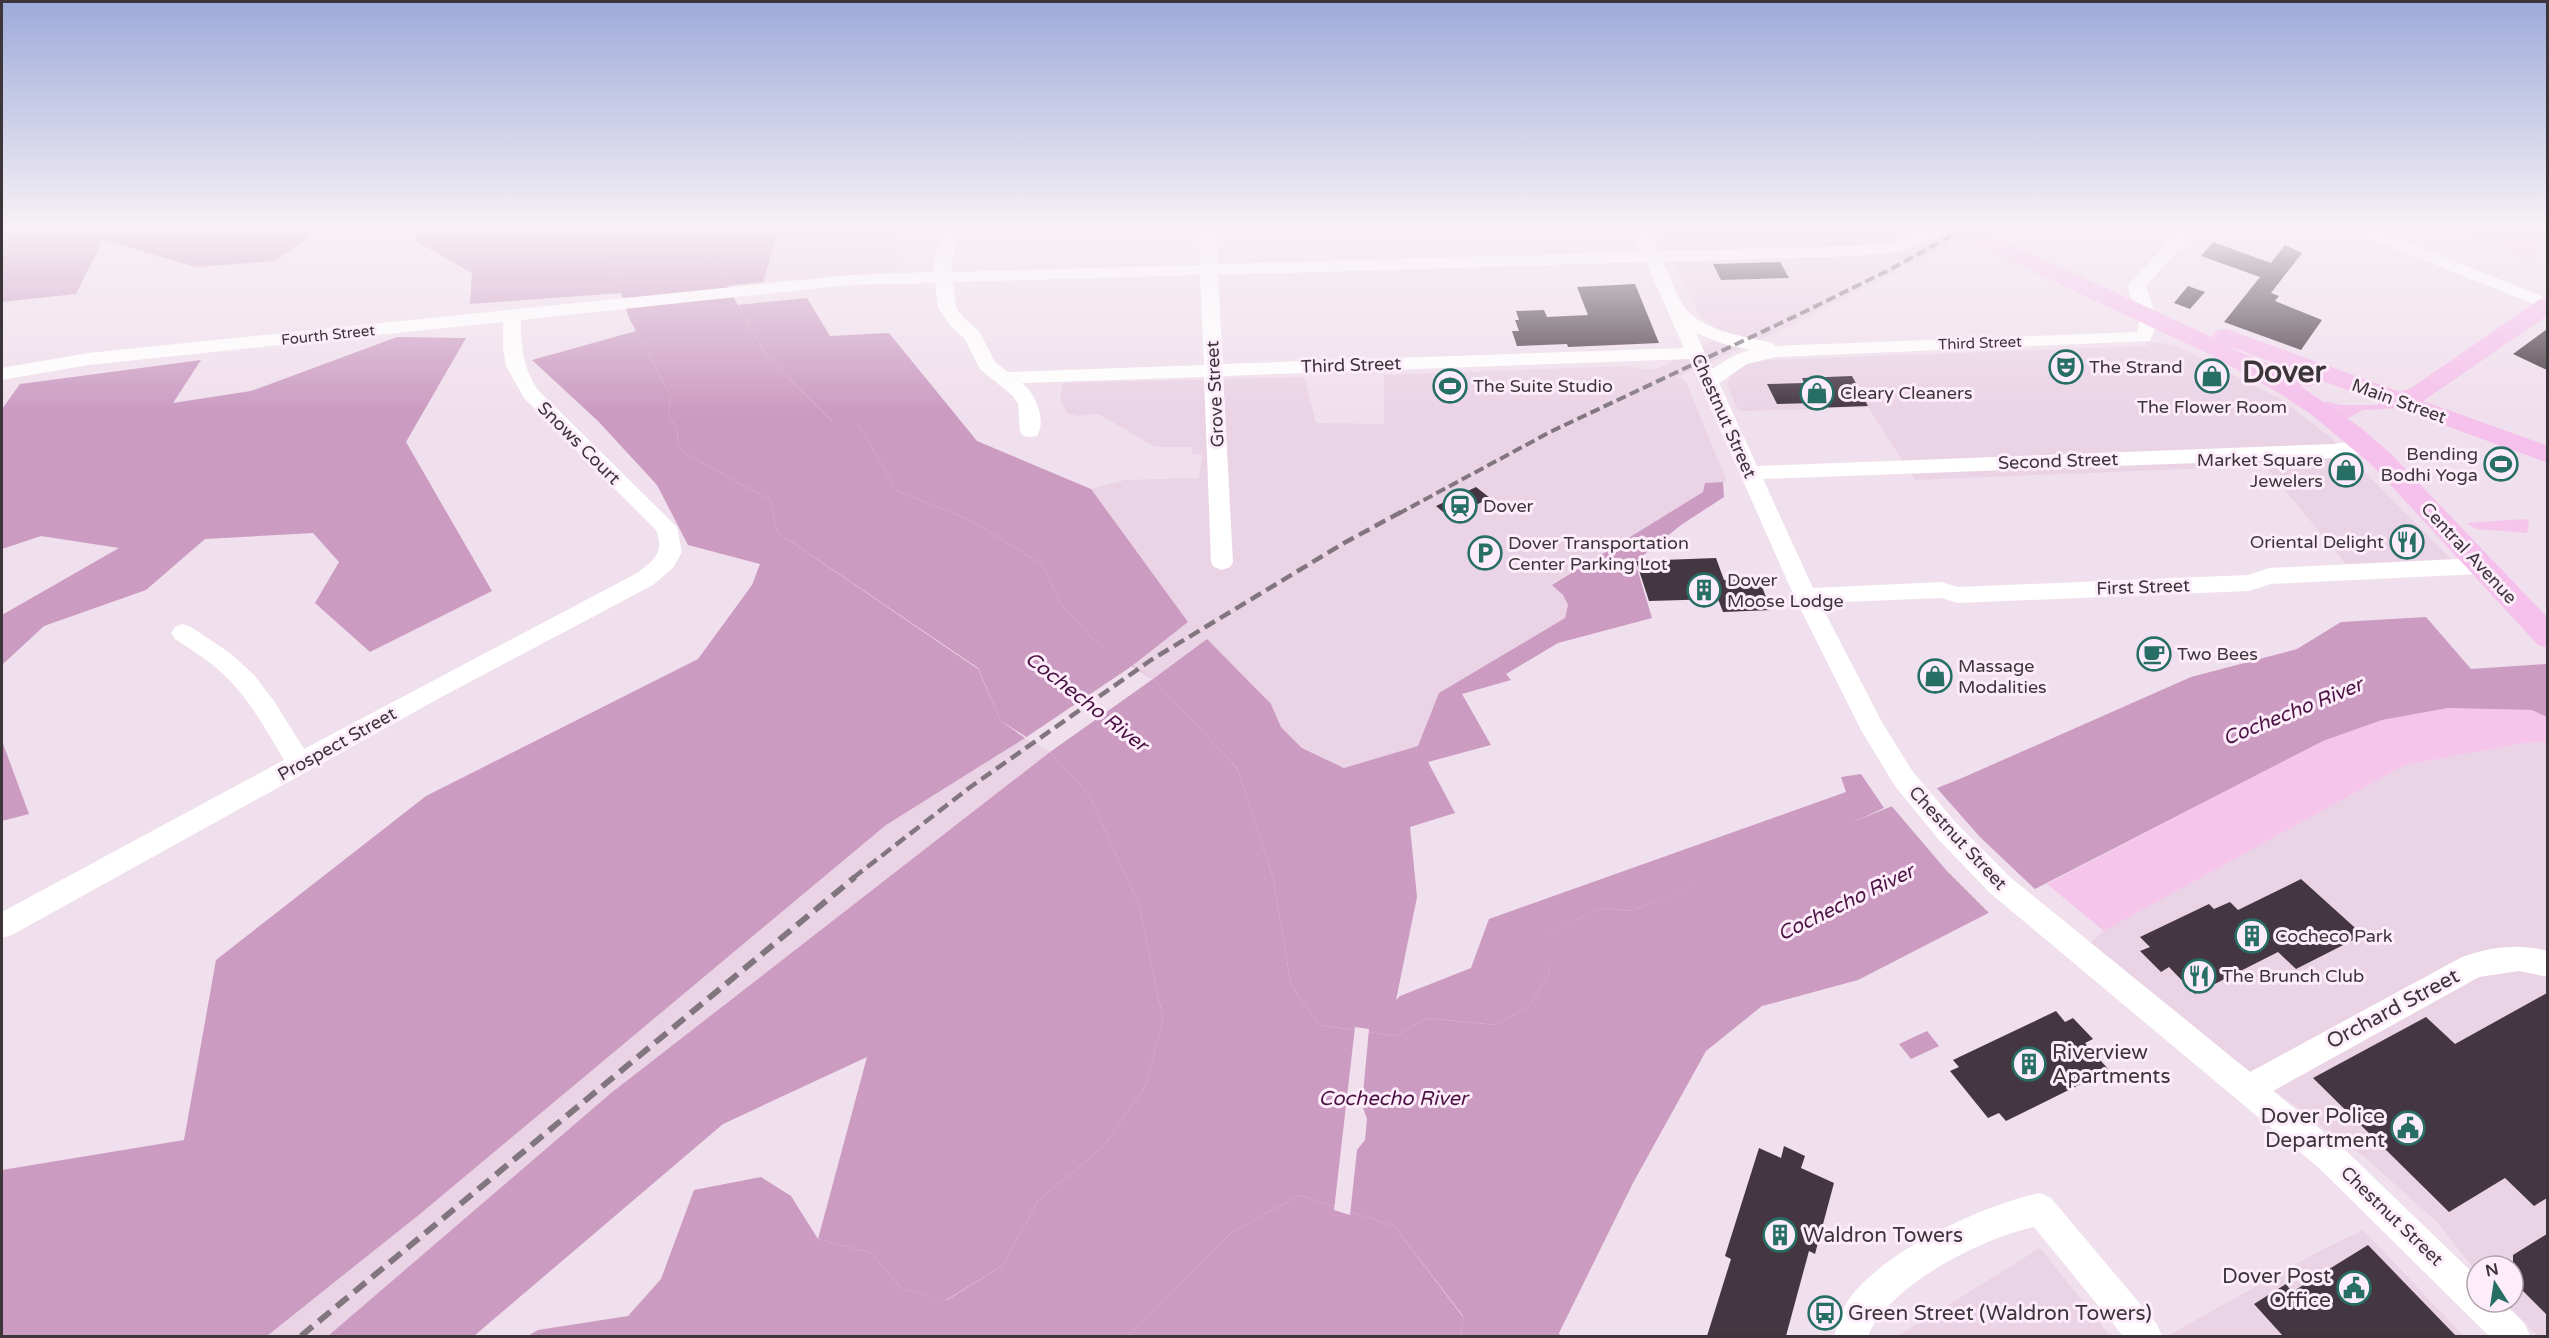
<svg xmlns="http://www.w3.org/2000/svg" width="2549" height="1338" font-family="'Varela Round',sans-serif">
<rect width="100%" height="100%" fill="#f0dfec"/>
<g fill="#ead3e5">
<polygon points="780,225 908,225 893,273 763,282"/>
<polygon points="1654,225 1930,225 1945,232 1959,225 1977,225 1946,247 1786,328 1679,376 1686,382 1727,482 1705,483 1703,492 1552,584 1563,595 1568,605 1565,618 1439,693 1419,746 1344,768 1302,747 1281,727 1271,704 1207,640 1153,679 1132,666 1188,622 1091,489 1125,480 1199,478 1202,455 1192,454 1192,447 1155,447 1099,414 1078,416 1067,413 1060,399 1063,383 1304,377 1316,423 1384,424 1384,375 1625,366 1653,370 1728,335 1701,318"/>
<polygon points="2146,342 2163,343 2179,347 2279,398 2331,438 2451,559 2346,564 2265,466 1915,480 1868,407 1744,411 1738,410 1727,385 1733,371 1745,364 1762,360 2148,346"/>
<polygon points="1025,738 1050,752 611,1093 328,1336 267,1336 420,1214 886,825"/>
<polygon points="2547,742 2547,1336 2538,1336 2504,1302 2513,1302 2513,1266 2477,1266 2477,1273 2440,1225 2366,1158 2333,1135 2231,1057 2089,944 2104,931 2405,765 2524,743"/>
<polygon points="2363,1230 2464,1336 2167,1336 2312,1255"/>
<polygon points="2040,1248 2110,1336 1898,1336"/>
</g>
<g fill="#f5c5ec">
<polygon points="2445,225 2529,225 2547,232 2547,244 2527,259"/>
<polygon points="2217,343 2270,364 2293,367 2315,376 2318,383 2309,387 2296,385"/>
<polygon points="2326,401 2340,405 2394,405 2400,408 2363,410 2347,419 2324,403"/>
<polygon points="2525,519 2529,521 2527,533 2476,529 2467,523"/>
<polygon points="2448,708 2532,710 2547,717 2547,742 2524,743 2405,765 2104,931 2047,884 2323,741 2382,720"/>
</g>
<g fill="#cb9bc2">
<polygon points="2,225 327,225 275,261 196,267 103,240 76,294 2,302"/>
<polygon points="414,225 600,225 621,293 470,304 472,273 417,242"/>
<polygon points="693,225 780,225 763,282 727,286"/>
<polygon points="807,298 830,336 889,333 977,441 1091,489 1188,622 1132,666 1094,640 1060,603 1042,564 968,519 897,491 857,422 833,422 766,355 738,305"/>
<polygon points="636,331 671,396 668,414 677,430 678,445 685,453 771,501 777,532 978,669 1001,721 1025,738 886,825 420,1214 267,1336 2,1336 2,1170 184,1140 216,960 426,796 698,659 752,585 760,564 688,545 657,485 598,421 532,360"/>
<polygon points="397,337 466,338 406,442 492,591 370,652 315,603 339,562 313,533 205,539 146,590 44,626 2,665 2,615 119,548 41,536 2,549 2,409 20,384 201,360 173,403 251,391"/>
<polygon points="1723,482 1724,497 1681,525 1635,562 1652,618 1558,643 1506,674 1511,680 1462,694 1491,745 1428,762 1455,813 1410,827 1417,897 1396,1000 1400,996 1471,968 1489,919 1846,792 1841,777 1861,774 1884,808 1838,829 1631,911 1603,908 1531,940 1550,971 1531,1004 1497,1025 1427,1018 1396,1036 1319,1025 1291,985 1273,878 1237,768 1153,679 1207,639 1271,704 1281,727 1302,748 1344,768 1418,746 1439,693 1565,618 1568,605 1563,595 1552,585 1703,492 1705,483"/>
<polygon points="2,741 29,814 2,821"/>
<polygon points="1050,752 1089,795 1139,905 1163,1019 1146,1085 1103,1147 1038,1201 1002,1266 946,1300 902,1289 871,1253 818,1239 867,1057 723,1124 474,1336 328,1336 611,1093"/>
<polygon points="1300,1195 1394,1226 1463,1317 1461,1336 1127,1336 1232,1232"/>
</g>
<g fill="#cc9bc2">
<polygon points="600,225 693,225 766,355 833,422 857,422 897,491 968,519 1042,564 1060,603 1094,640 1153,679 1237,768 1273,878 1291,985 1319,1025 1396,1036 1427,1018 1497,1025 1531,1004 1550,971 1530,940 1603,908 1631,911 1962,778 2191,677 2297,649 2341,622 2426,617 2471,669 2547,664 2547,717 2532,710 2448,708 2382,720 2323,741 1858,980 1762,1006 1706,1051 1633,1183 1559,1333 1560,1336 1461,1336 1463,1316 1394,1226 1300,1195 1232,1232 1127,1336 528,1336 538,1330 628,1316 661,1279 694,1190 761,1177 791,1196 818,1239 871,1253 902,1289 947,1300 1002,1266 1038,1201 1103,1147 1146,1085 1163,1019 1139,905 1089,795 1050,752 1001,721 978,668 777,532 771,501 685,453 678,445 677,430 668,414 671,396 629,318"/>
<polygon points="1927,1031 1939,1046 1911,1059 1899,1044"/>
</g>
<g fill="#f0dfec">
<polygon points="1132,666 1153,679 1050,752 1025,738"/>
<polygon points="1935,786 1980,837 2038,892 1992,916 1946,870 1889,803"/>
<polygon points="1355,1027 1369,1029 1362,1105 1367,1119 1365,1140 1357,1150 1350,1215 1334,1210"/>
</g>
<g fill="#453742">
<polygon points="2213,242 2271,263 2285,245 2302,253 2271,293 2279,296 2275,301 2322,320 2301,350 2224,322 2260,277 2201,256"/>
<polygon points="1780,262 1789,278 1721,280 1713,264"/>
<polygon points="1635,284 1659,343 1568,347 1567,344 1517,346 1512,331 1519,331 1515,320 1519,320 1516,311 1544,310 1547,317 1588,315 1577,287"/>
<polygon points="2188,286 2205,292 2190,309 2174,303"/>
<polygon points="2547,329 2547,370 2513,354"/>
<polygon points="1852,376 1868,406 1814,408 1812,403 1777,404 1767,384 1804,383 1802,378"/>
<polygon points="1476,487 1490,498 1450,518 1436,506"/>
<polygon points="1716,558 1724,580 1759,579 1771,610 1723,612 1718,599 1649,601 1636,561"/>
<polygon points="2301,879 2363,935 2296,969 2278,952 2195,994 2169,967 2161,972 2140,951 2150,947 2140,937 2209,904 2214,909 2230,902 2238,910"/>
<polygon points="2547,993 2547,1198 2534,1206 2505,1178 2449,1212 2313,1078 2426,1017 2455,1044"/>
<polygon points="2056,1011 2065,1022 2073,1018 2093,1039 2085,1043 2109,1070 2006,1121 1999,1113 1988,1118 1950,1071 1959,1067 1953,1060"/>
<polygon points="1784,1146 1805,1156 1801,1168 1834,1183 1815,1254 1809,1251 1786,1336 1707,1336 1731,1259 1725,1256 1759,1148 1781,1158"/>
<polygon points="2547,1234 2547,1315 2513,1281 2513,1255"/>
<polygon points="2368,1245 2456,1336 2283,1336 2254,1304 2286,1284 2292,1292"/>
</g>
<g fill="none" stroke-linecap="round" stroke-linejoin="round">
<g fill="#fff" fill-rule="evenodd">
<path d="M945,225H962L951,265L952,272L1200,265L1199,225H1216L1218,264L1641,252L1630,225H1646L1659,251L1855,246L1896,242L1932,225H1954L1951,229L1916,247L1898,252L1855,256L1663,262C1670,276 1675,292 1683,305C1700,332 1745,336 1773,343L1774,346L2137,332C2144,314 2129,302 2128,285L2184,225H2201L2146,286L2158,322L2150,341L1776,357L1747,364L1719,383L1757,466L2334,444L2367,439L2374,441L2377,446L2374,451L2334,458L1763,479L1813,588L1941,582L1958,587L2248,575L2269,568L2481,558L2489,561L2492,566L2489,571L2481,574L2271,584L2249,591L1958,603L1941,598L1820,603L1883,724L1913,772L1957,824L2010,877L2250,1072L2462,957C2490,947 2518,943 2548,951V977L2519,971L2479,977L2273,1091L2341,1146L2477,1277V1302H2503L2525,1324L2530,1336H2489L2319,1168L1990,893L1939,840L1895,786L1861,730L1794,596L1689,359L1223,376L1233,562L1230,567L1222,570L1214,567L1211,562L1204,377L1022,383C1035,393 1047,420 1037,436L1030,437L1023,436L1020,431L1018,404L1013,396L980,369L964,338L951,327L938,308L935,283L849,285L521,320C521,346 523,368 538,390L677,527L682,552L673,568L653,585L447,694L12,935L2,938V912L284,760C264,726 245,691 214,666C202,656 188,648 175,639L171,633L175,627L183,624L191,627L230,653L254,675L274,701L304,749L637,573C654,560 665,553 656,530L524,398L506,366L503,348V322L88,365L2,380V368L88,353L849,275L934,272L933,265ZM1646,262L1684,348L1223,364L1218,275ZM1200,275L1204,365L1008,372L995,362L979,331L965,319L956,308L953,282ZM1696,333L1723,344L1750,350L1733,356L1712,369Z"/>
<polygon points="2343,225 2366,225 2548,299 2548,310 2346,229"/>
<path d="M2040,1193L2051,1198L2157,1324L2162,1336H2123L2034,1227C1982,1238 1889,1285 1868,1336H1834C1837,1326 1841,1312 1847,1302C1880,1252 1983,1205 2040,1193Z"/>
</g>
<polygon fill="#f5c0ec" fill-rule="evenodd" points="1941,225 1969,225 2214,338 2212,336 2216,331 2224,329 2232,331 2400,392 2411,388 2540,299 2548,297 2548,315 2423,401 2548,446 2548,463 2400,409 2379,407 2377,401 2229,346 2296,383 2361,428 2391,454 2548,618 2548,648 2538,645 2373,466 2312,415 2279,393 2209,354 1944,230"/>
<polyline stroke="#81767e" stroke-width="4" stroke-dasharray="10 4.5" stroke-linecap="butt" points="1398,514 1550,432 1802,313 1887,271 1971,225"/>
<polyline stroke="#81767e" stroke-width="4.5" stroke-dasharray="12 6" stroke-linecap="butt" points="853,878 969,788 1151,660 1344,543 1401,512"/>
<polyline stroke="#81767e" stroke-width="6" stroke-dasharray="15 8" stroke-linecap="butt" points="301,1336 855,877"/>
</g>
<linearGradient id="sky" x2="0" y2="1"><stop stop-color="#9daad9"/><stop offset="0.55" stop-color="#f8f1f6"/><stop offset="1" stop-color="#f8f1f6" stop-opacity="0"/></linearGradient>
<rect width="2549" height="412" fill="url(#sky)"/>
<defs>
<g id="theatre-ring" transform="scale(1.725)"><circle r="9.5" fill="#fdecf9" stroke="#276e65" stroke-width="1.5"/><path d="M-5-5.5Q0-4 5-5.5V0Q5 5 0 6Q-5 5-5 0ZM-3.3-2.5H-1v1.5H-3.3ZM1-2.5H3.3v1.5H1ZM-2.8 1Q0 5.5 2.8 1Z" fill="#276e65"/></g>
<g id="shop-ring" transform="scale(1.725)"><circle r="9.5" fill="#fdecf9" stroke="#276e65" stroke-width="1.5"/><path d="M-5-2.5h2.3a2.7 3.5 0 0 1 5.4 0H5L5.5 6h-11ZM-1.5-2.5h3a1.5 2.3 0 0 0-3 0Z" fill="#276e65"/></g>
<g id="stadium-ring" transform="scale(1.725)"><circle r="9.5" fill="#fdecf9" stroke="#276e65" stroke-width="1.5"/><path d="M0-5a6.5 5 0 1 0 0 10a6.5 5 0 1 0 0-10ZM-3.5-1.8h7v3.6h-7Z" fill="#276e65"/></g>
<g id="station-ring" transform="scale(1.725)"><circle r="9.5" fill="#fdecf9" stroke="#276e65" stroke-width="1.5"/><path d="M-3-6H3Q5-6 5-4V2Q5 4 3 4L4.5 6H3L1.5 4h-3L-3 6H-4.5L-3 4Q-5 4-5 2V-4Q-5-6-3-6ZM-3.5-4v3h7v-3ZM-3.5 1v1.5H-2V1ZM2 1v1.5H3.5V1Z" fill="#276e65"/></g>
<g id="restaurant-ring" transform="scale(1.725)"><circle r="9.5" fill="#fdecf9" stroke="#276e65" stroke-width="1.5"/><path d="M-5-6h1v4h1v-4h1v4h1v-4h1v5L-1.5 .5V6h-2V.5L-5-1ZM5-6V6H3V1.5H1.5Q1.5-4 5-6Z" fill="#276e65"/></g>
<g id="parking-ring" transform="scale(1.725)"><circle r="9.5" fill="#fdecf9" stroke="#276e65" stroke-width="1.5"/><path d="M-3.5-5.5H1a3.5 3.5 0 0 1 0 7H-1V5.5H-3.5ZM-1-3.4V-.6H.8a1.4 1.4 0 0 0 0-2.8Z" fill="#276e65"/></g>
<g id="building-ring" transform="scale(1.725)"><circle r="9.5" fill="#fdecf9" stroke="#276e65" stroke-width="1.5"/><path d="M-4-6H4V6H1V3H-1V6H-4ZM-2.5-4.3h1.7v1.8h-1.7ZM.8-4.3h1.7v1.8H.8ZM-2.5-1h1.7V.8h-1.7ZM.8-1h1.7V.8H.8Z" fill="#276e65"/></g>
<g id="cafe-ring" transform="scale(1.725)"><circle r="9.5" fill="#fdecf9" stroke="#276e65" stroke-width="1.5"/><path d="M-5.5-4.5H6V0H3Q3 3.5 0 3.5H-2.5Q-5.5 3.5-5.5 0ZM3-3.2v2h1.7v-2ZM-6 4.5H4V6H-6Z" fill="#276e65"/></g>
<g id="civic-ring" transform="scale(1.725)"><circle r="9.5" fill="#fdecf9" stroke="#276e65" stroke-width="1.5"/><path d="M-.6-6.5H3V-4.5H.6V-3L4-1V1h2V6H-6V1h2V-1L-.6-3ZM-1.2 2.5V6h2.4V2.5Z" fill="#276e65"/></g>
<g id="bus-ring" transform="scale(1.725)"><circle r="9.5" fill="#fdecf9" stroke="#276e65" stroke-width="1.5"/><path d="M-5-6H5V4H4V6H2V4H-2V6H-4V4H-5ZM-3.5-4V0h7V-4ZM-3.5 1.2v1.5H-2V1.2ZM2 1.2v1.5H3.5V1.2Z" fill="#276e65"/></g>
</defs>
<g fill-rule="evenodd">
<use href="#theatre-ring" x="2066" y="367"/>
<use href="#shop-ring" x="2212" y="376"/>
<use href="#stadium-ring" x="1450" y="386"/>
<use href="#shop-ring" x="1817" y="393"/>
<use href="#stadium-ring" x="2501" y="464"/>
<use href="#shop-ring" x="2346" y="470"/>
<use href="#station-ring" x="1460" y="506"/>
<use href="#restaurant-ring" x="2407" y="542"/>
<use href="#parking-ring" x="1485" y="553"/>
<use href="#building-ring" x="1704" y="590"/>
<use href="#cafe-ring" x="2154" y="654"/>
<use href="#shop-ring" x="1935" y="676"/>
<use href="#building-ring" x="2252" y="936"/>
<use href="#restaurant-ring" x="2199" y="976"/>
<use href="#building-ring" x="2029" y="1064"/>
<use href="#civic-ring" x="2408" y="1128"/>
<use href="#building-ring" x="1780" y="1235"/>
<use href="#civic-ring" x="2354" y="1288"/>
<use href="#bus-ring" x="1825" y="1313"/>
</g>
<g text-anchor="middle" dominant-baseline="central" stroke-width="6" stroke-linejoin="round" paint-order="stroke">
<g font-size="15" fill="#3c353a" stroke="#fdecf9">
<text transform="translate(328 335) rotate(-6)">Fourth Street</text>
<text transform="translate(1980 343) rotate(-2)">Third Street</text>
</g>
<g font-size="18" fill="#3c353a" stroke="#fdecf9">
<text transform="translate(1351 365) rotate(-2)">Third Street</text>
<text transform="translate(1215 394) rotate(-93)">Grove Street</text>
<text transform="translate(2399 401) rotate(20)">Main Street</text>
<text transform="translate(1724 416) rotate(66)">Chestnut Street</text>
<text transform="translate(579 443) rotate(45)">Snows Court</text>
<text transform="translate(2058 461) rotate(-2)">Second Street</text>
<text transform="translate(2469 553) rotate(47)">Central Avenue</text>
<text transform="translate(2143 587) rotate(-2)">First Street</text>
<text transform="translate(337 744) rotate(-29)">Prospect Street</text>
<text transform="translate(1958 838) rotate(47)">Chestnut Street</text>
<text transform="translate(2392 1216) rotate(44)">Chestnut Street</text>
</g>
<g font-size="18" fill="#3c353a" stroke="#fdecf9" text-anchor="start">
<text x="2089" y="367">The Strand</text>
<text x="1473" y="386">The Suite Studio</text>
<text x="1840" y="393">Cleary Cleaners</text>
<text x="2212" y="407" text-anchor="middle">The Flower Room</text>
<text x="2478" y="454" text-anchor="end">Bending<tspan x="2478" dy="21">Bodhi Yoga</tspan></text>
<text x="2323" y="460" text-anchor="end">Market Square<tspan x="2323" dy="21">Jewelers</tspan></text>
<text x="1483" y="506">Dover</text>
<text x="2384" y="542" text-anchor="end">Oriental Delight</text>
<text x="1508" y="543">Dover Transportation<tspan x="1508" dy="21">Center Parking Lot</tspan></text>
<text x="1727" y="580">Dover<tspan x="1727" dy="21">Moose Lodge</tspan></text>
<text x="2177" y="654">Two Bees</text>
<text x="1958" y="666">Massage<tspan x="1958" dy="21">Modalities</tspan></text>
<text x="2275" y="936">Cocheco Park</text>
<text x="2222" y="976">The Brunch Club</text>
</g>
<g font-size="20" font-style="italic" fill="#4b1244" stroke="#fdecf9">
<text transform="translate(1086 702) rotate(38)">Cochecho River</text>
<text transform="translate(2293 712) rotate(-22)">Cochecho River</text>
<text transform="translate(1846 903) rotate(-26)">Cochecho River</text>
<text x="1393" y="1099">Cochecho River</text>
</g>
<g font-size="21" fill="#3c353a" stroke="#fdecf9">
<text transform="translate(2393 1009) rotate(-28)">Orchard Street</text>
</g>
<g font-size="21" fill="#3c353a" stroke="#fdecf9" text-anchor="start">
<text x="2052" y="1052">Riverview<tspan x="2052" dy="24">Apartments</tspan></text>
<text x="2385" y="1116" text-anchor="end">Dover Police<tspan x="2385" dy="24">Department</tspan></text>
<text x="1803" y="1235">Waldron Towers</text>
<text x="2331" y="1276" text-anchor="end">Dover Post<tspan x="2331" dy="24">Office</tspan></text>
<text x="1848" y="1313">Green Street (Waldron Towers)</text>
</g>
<g font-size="30" font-weight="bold" fill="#3c353a" stroke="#fdecf9">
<text x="2284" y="372">Dover</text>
</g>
</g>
<rect width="2549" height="1338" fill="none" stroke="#3c353a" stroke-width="6"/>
<g transform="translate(2495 1284) rotate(348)"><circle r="28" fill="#fdecf9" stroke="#b0a3ad" stroke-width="1.5"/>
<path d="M0-4.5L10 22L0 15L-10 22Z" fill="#276e65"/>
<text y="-9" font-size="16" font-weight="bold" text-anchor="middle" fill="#3c353a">N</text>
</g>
</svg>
